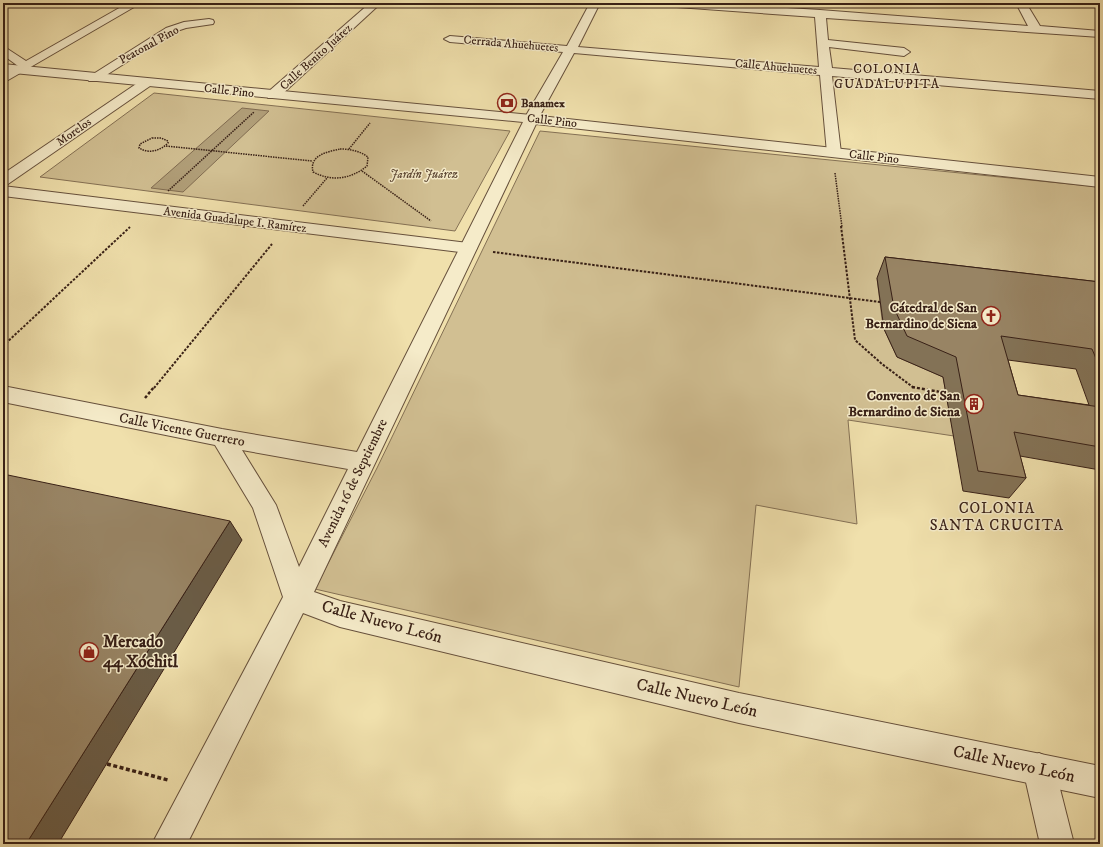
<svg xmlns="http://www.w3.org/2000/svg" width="1103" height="847" font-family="'IM FELL DW Pica',serif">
<rect width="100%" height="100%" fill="#f0e0ac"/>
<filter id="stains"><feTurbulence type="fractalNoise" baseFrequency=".005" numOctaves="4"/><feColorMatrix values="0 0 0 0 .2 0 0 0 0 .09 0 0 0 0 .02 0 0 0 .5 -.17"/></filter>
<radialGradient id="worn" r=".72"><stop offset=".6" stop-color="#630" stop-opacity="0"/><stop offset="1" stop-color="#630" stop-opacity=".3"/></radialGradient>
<g fill="#d1bf92" stroke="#847054">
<polygon points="154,93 510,131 455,231 40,177"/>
<polygon points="540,131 1100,187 1100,305 877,278 883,327 897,357 943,377 954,436 848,420 857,524 756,505 739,687 315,589 377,468"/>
</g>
<polygon fill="#b19f79" stroke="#816c51" points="242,108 269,111 183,192 151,188"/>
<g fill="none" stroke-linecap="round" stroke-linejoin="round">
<g stroke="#66503c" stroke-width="2">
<g id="minor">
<polygon points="128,3 141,3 3,83 3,74 18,66 3,55 3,46 26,61"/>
<polygon points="370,3 381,3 278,98 268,98 267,95 268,92"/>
<polygon points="590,3 600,3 578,47 819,67 815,17 663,6 658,3 708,3 820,10 1028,26 1016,3 1026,3 1040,26 1100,31 1100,37 826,18 828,40 904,48 910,52 904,56 829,47 832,68 1100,91 1100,99 832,76 841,153 839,156 829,156 827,153 820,75 574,53 538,119 536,122 526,122 524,119 563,52 450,42 444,39 450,36 567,46"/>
<polygon points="209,19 213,20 214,22 213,24 186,28 174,32 97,81 89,81 87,78 166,28 184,22"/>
<polygon points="146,79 150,80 152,83 150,86 8,184 3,186 3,174 142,80"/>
<polygon points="3,186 468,243 474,244 477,248 474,252 468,253 3,196"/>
<polygon points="1039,753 1050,758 1055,769 1074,844 1040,844 1023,769 1028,758"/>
</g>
</g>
<g stroke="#66503c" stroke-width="2">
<path id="tertiary" d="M3,64L531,115L1100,177V187L536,124L314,592L340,601L739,693L1100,766V798L739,723L340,627L303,613L187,844H152L283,597L253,508L215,445L3,402V386L222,429L357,452L523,122L3,72ZM242,450L348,469L299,567L276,505Z"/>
</g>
<g stroke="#382016" stroke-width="1.5" stroke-dasharray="1.5 1" stroke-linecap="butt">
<path d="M152,138H161L168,141V143C160,151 149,154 139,148L140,144Z"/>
<polyline points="166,146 312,161"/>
<path d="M340,149C350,149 360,151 368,157L367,166C351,179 332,182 313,172C309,155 327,152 340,149Z"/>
<polyline points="349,149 370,123"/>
<polyline points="362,171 431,221"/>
<polyline points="835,173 842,227"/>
<polyline points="168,191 254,112"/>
<polyline points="303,206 327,178"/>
</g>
<g stroke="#382016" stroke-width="2" stroke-dasharray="2.5 1.5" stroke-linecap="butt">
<polyline points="841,226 855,340 882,364 914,388"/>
<polyline points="493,252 880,302"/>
<polyline points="3,346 130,227"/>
<polyline points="154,388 272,244"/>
</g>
<g stroke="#382016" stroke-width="2.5" stroke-dasharray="3 2" stroke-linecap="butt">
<polyline points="912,387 946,393"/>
<polyline points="145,398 154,387"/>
</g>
<polyline stroke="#382016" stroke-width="3.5" stroke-dasharray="4 2.5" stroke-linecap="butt" points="107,764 168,780"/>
<use href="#minor" fill="#f5ebc9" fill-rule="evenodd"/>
<use href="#tertiary" fill="#f5ebc9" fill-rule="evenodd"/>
</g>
<path fill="#837256" stroke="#382016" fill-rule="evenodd" d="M885,257L1100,282V470L1020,456L1026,478L1009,498L963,491L943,377L897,357L884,329L877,278ZM1008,360L1076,369L1089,405L1018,395Z"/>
<polygon fill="#6a5c46" stroke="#382016" points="230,521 242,540 58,844 26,844"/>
<g fill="#988464" stroke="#382016">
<polygon points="885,257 1100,282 1100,368 1092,349 1001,336 1018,395 1100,407 1100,447 1014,432 1026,478 978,471 956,357 907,336 894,308"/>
<polygon points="3,474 230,521 26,844 3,844"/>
</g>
<defs>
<g id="bank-ring" transform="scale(1)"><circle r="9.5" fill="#f5ebc9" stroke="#8f2418" stroke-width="1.5"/><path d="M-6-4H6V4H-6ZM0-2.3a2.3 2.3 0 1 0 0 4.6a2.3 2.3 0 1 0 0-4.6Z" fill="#8f2418"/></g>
<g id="church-ring" transform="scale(1)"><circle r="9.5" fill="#f5ebc9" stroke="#8f2418" stroke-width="1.5"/><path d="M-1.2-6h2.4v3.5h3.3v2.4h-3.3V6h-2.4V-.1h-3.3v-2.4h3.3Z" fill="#8f2418"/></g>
<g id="building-ring" transform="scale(1)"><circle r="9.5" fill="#f5ebc9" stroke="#8f2418" stroke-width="1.5"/><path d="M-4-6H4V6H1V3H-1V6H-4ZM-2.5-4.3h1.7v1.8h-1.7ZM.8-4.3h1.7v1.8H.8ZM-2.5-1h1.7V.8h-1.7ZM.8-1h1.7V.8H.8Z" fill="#8f2418"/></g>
<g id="shop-ring" transform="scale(1)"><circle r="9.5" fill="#f5ebc9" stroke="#8f2418" stroke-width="1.5"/><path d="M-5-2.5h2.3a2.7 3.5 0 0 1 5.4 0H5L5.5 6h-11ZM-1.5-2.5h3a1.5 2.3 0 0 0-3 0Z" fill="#8f2418"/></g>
</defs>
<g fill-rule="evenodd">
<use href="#bank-ring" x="507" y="103"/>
<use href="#church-ring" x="991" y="316"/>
<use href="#building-ring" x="974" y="404"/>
<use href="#shop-ring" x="89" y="652"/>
</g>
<g text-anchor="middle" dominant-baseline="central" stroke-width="3" stroke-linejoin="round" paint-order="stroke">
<g font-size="12" fill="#382016" stroke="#f5ebc9">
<text transform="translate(511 44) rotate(5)">Cerrada Ahuehuetes</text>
<text transform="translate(149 45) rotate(-29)">Peatonal Pino</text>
<text transform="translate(316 57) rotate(-42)">Calle Benito Juárez</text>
<text transform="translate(776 67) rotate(5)">Calle Ahuehuetes</text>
<text transform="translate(229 91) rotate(6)">Calle Pino</text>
<text transform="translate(552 121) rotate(6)">Calle Pino</text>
<text transform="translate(74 132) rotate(-35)">Morelos</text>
<text transform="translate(874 157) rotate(6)">Calle Pino</text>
<text transform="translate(235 220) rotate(7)">Avenida Guadalupe I. Ramírez</text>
</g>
<g font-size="12" font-weight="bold" fill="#382016" stroke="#f5ebc9" text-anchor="start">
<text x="521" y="103">Banamex</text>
</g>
<g font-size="12" font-style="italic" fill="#5e4835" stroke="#f5ebc9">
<text x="424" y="174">Jardín Juárez</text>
</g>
<g font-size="13" letter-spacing="1" fill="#382016" stroke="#f5ebc9">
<text x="887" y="69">COLONIA<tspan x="887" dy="15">GUADALUPITA</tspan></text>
</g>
<g font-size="14" font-weight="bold" fill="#382016" stroke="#f5ebc9" text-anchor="end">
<text x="977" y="308">Cátedral de San<tspan x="977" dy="16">Bernardino de Siena</tspan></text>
<text x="960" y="396">Convento de San<tspan x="960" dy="16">Bernardino de Siena</tspan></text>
</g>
<g font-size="14" fill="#382016" stroke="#f5ebc9">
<text transform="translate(182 430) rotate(11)">Calle Vicente Guerrero</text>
<text transform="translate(353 483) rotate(-64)">Avenida 16 de Septiembre</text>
</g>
<g font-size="15" letter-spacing="1" fill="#382016" stroke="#f5ebc9">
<text x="997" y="508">COLONIA<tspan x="997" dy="17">SANTA CRUCITA</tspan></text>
</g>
<g font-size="17" fill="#382016" stroke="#f5ebc9">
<text transform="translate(382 622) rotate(15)">Calle Nuevo León</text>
<text transform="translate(697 698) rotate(13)">Calle Nuevo León</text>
<text transform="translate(1014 764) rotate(12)">Calle Nuevo León</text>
</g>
<g font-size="17" font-weight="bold" fill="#382016" stroke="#f5ebc9" text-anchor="start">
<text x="103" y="642">Mercado<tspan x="103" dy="20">44 Xóchitl</tspan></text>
</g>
</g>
<rect width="1103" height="847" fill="none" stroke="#f0e0ac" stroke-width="16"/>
<rect x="4" y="4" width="1095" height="839" fill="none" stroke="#382016" stroke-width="2"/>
<rect x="8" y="8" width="1087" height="831" fill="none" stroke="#382016"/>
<rect width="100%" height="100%" filter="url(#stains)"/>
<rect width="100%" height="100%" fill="url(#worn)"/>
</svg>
